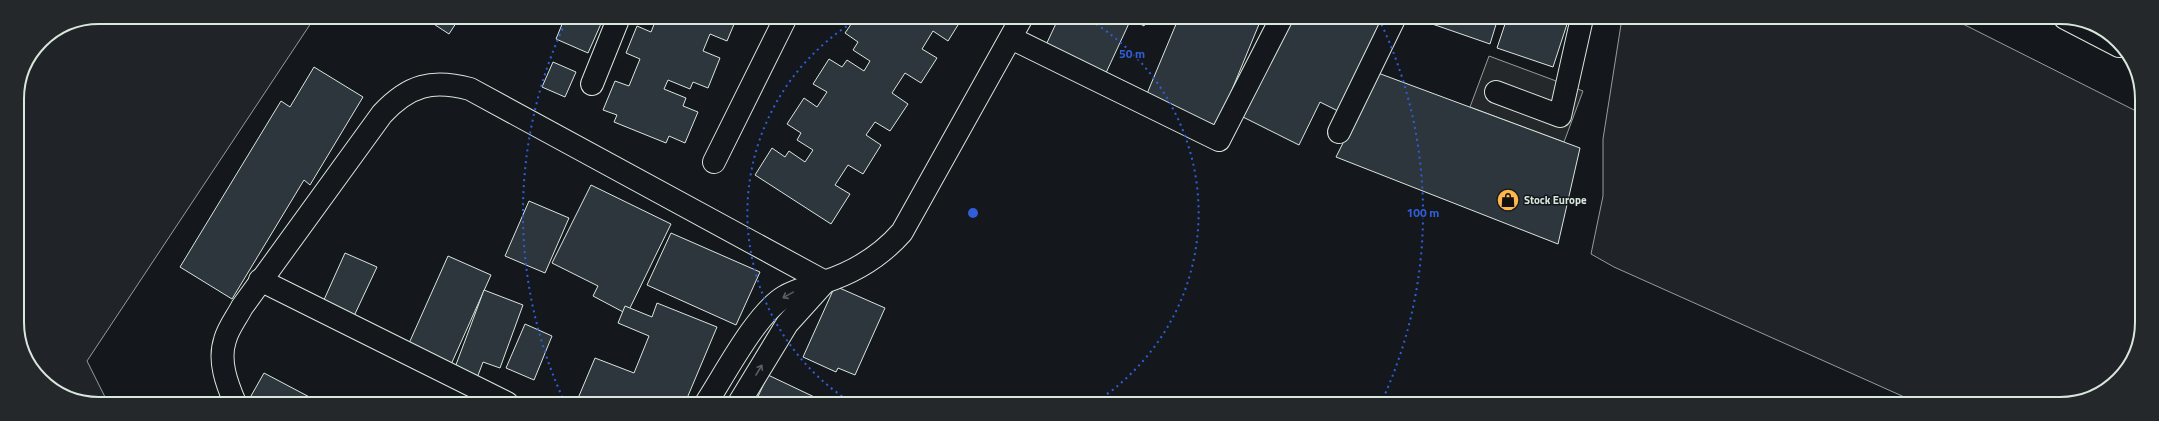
<svg xmlns="http://www.w3.org/2000/svg" width="2159" height="421" font-family="'Titillium Web',sans-serif">
<rect width="100%" height="100%" fill="#14181c"/>
<g fill="#202428" stroke="#939e99">
<polygon points="99,17 315,17 87,361 108,403 88,403 45,384 19,339 17,98 23,67 41,41 68,23"/>
<polygon points="1622,18 1951,18 2140,113 2141,333 2131,363 2114,384 2066,404 1920,404 1614,267 1591,254 1603,196 1603,139"/>
</g>
<polygon fill="#24282b" stroke="#939e99" points="1489,56 1583,91 1564,142 1470,107"/>
<g fill="#2c363c" stroke="#d8e6dc">
<polygon points="423,17 460,17 449,34"/>
<polygon points="565,17 604,17 588,53 556,39"/>
<polygon points="657,17 737,17 727,41 710,34 703,51 720,58 708,88 693,82 690,89 668,80 664,89 686,98 683,106 698,112 685,143 669,136 666,143 614,122 617,115 603,110 615,81 629,86 640,59 626,53 637,26 651,32"/>
<polygon points="856,17 872,17 876,20 878,17 963,17 948,41 933,31 922,49 937,58 921,83 905,73 892,93 908,104 890,131 875,122 866,135 881,145 863,174 848,165 835,185 850,194 831,224 755,175 772,148 785,157 789,151 805,162 813,150 797,140 801,133 787,124 804,98 817,107 827,92 813,84 829,59 842,67 847,60 864,71 870,61 853,50 858,42 845,33"/>
<polygon points="1059,17 1148,17 1144,26 1131,19 1105,75 1045,47"/>
<polygon points="1179,17 1262,17 1217,126 1146,96"/>
<polygon points="1300,17 1384,17 1338,111 1320,102 1299,145 1239,115 1287,19 1297,24"/>
<polygon points="1412,17 1498,18 1490,44"/>
<polygon points="1507,18 1569,18 1553,67 1497,48"/>
<polygon points="553,62 576,72 565,97 542,87"/>
<polygon points="314,67 363,97 310,185 304,180 232,299 180,267 281,101 290,107"/>
<polygon points="1378,73 1580,148 1558,244 1336,157"/>
<polygon points="591,185 671,224 627,314 593,296 598,286 552,263"/>
<polygon points="529,201 569,218 545,273 505,256"/>
<polygon points="671,233 760,272 736,325 647,285"/>
<polygon points="345,253 377,267 354,316 323,302"/>
<polygon points="448,256 491,275 449,369 406,350"/>
<polygon points="835,286 885,308 855,375 838,368 836,372 803,357"/>
<polygon points="484,290 523,305 500,368 483,362 477,378 454,370"/>
<polygon points="657,303 717,327 685,403 576,403 595,358 634,373 649,336 618,323 625,306 652,317"/>
<polygon points="525,324 552,336 534,380 506,368"/>
<polygon points="264,373 317,401 316,403 247,403"/>
<polygon points="768,375 827,403 755,403"/>
</g>
<g fill="none" stroke-linecap="round" stroke-linejoin="round">
<g stroke="#d8e6dc" stroke-width="24">
<g id="minor">
<polyline points="1011,38 1219,140 1282,17"/>
<polyline points="592,84 619,17"/>
<polyline points="1496,92 1560,116 1582,18"/>
<polyline points="1339,132 1395,17"/>
<polyline points="714,162 786,17"/>
<polyline points="260,280 507,403"/>
<path d="M235,403C227,384 218,361 225,340C228,328 237,317 242,307L382,114C409,85 432,79 470,89L825,282"/>
<path d="M706,403C725,374 756,314 784,297C797,289 810,287 824,282C855,272 881,256 902,232L1022,17"/>
<polyline points="739,403 787,324 824,283"/>
</g>
</g>
<g stroke="#d8e6dc" stroke-width="24">
<polyline id="major" points="2065,18 2119,46"/>
</g>
<use href="#minor" stroke="#14181c" stroke-width="22"/>
<use href="#major" stroke="#14181c" stroke-width="22"/>
<polyline stroke="#d8e6dc" stroke-width="2" points="867,403 869,401 874,403"/>
</g>
<defs><path id="oneway-shaft" d="M-6 0H5M1.5-3L5.5 0L1.5 3" fill="none" stroke-width="1.6" stroke-linecap="round" stroke-linejoin="round"/></defs>
<g stroke="#59605f">
<use href="#oneway-shaft" transform="translate(788 295) rotate(151)"/>
<use href="#oneway-shaft" transform="translate(759 370) rotate(-59)"/>
</g>
<g fill="none" stroke="#305dd8" stroke-width="2" stroke-dasharray="2 4">
<path d="M852 403A225 225 0 0 1 860 18M1086 18A225 225 0 0 1 1094 403"/>
<path d="M565 403A450 450 0 0 1 567 19M1379 19A450 450 0 0 1 1381 403"/>
</g>
<defs>
<g id="shop-disc" transform="scale(1.15)"><circle r="9.5" fill="#ffb74d" stroke="#14181c"/><path d="M-5-2.5h2.3a2.7 3.5 0 0 1 5.4 0H5L5.5 6h-11ZM-1.5-2.5h3a1.5 2.3 0 0 0-3 0Z" fill="#111"/></g>
</defs>
<g fill-rule="evenodd">
<use href="#shop-disc" x="1508" y="200"/>
</g>
<g text-anchor="middle" dominant-baseline="central" stroke-width="3" stroke-linejoin="round" paint-order="stroke">
<g font-size="11" font-weight="bold" fill="#d8e6dc" stroke="#14181c" text-anchor="start">
<text x="1524" y="200">Stock Europe</text>
</g>
</g>
<path d="M0 0H2159V421H0ZM99 24H2060A75 75 0 0 1 2135 99V322A75 75 0 0 1 2060 397H99A75 75 0 0 1 24 322V99A75 75 0 0 1 99 24Z" fill="#24282b" fill-rule="evenodd"/>
<path fill="none" stroke="#d8e6dc" stroke-width="2" d="M99 24H2060A75 75 0 0 1 2135 99V322A75 75 0 0 1 2060 397H99A75 75 0 0 1 24 322V99A75 75 0 0 1 99 24Z"/>
<circle cx="973" cy="213" r="6" fill="#305dd8" stroke="#14181c" stroke-width="2"/>
<g font-size="12" text-anchor="middle" font-weight="bold" fill="#305dd8" stroke="#14181c" stroke-width="3" stroke-linejoin="round" paint-order="stroke">
<text x="1132" y="58">50 m</text>
<text x="1423" y="217">100 m</text>
</g>
</svg>
